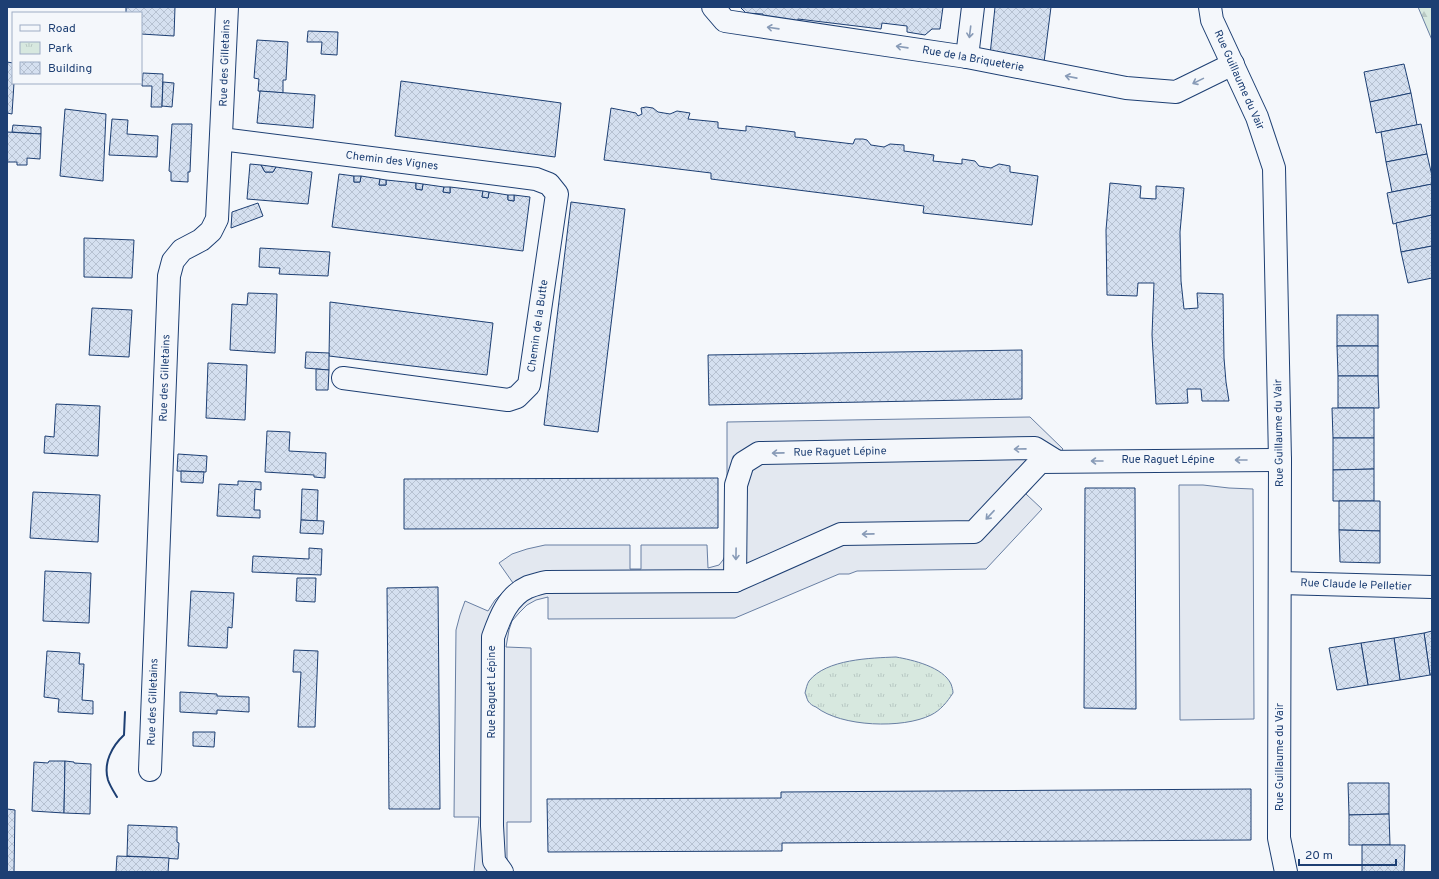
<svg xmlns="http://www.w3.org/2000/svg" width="1439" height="879" font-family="Overpass,sans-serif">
<defs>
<pattern id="forest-firs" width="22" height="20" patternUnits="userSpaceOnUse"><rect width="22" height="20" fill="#d7e8df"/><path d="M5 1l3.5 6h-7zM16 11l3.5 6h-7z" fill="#b8c8c3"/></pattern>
<pattern id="park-tufts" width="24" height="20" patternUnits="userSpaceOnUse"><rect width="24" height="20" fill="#d7e8df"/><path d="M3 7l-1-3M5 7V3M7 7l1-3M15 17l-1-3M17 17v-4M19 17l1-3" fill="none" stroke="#b8c8c3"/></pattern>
<pattern id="building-cross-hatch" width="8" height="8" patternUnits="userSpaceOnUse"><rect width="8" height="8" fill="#d5e0f0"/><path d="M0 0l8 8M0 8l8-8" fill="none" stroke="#b6c1d1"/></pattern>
</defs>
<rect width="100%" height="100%" fill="#f4f7fb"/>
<polygon fill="url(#forest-firs)" stroke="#687fa3" points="1418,7 1432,7 1432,40"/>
<path fill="url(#park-tufts)" stroke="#687fa3" d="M896,657C913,660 943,667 951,684C952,687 953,690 953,693C947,702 941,710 931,715C903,729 841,727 816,707C813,706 810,704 808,701C807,699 806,695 805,693C806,689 807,684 809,681C826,659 871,658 896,657Z"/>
<g fill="#e3e8f0" stroke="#687fa3">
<polygon points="1030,417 1063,449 1026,494 1042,509 986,569 857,571 849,574 839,574 735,618 548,619 548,597 536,600 527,605 519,613 512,621 509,630 506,647 531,648 531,822 507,822 507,872 474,872 479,817 454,817 456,630 460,615 465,601 488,611 495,600 513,583 499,563 512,554 527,549 545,545 630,545 630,569 641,569 641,545 707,545 708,568 719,565 723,560 726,554 727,544 727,422"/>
<polygon points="1179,485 1203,485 1229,488 1253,489 1254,719 1180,720"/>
</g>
<g fill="url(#building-cross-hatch)" stroke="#1d3f73">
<polygon points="126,7 175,7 174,36 141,34 141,13 126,13"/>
<polygon points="740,7 943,7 940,29 932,29 925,35 907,32 907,26 882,23 881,29 798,19 797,24 763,20 763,14 746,13"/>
<polygon points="995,7 1051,7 1044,62 990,55"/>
<polygon points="308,31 338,32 337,55 321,54 322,42 307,42"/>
<polygon points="257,40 288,42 286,80 283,80 283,93 258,91 259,79 254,78"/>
<polygon points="7,62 13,63 13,83 14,83 12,114 7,113"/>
<polygon points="1404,64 1411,93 1370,102 1364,72"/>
<polygon points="143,73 163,74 162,107 151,107 152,86 142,86"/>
<polygon points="401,81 561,103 555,157 395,136"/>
<polygon points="163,82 174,83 172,107 162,106"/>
<polygon points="260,91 315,95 313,128 257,123"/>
<polygon points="1411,93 1417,125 1376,133 1370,102"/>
<polygon points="646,107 653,108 658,112 670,114 677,111 690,113 688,119 718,122 718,128 746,131 746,126 795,132 795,137 853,144 855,139 863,139 867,140 871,145 884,147 890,144 904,145 904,151 934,155 933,161 962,164 962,159 975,161 979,166 991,168 999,164 1010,166 1010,172 1038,176 1032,225 923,213 924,206 711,179 711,173 604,160 611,108 636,113 638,116 642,114 641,108"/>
<polygon points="65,109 106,114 103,181 60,176"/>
<polygon points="112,119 128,120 127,134 158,136 157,157 109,155"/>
<polygon points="172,124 192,124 190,172 188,172 188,182 171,181 171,172 169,171"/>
<polygon points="1421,124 1427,154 1386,162 1381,132"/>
<polygon points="13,125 41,127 41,134 12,132"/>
<polygon points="7,132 41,134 40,159 27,158 27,165 17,165 17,162 7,162"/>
<polygon points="1427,154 1432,176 1432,184 1392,192 1386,162"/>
<polygon points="250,164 261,165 265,172 273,172 276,167 312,172 308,204 247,199"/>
<polygon points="261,165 276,167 273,172 265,172"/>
<polygon points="339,174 354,176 354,182 360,182 361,176 380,179 379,185 386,185 386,180 416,183 416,189 422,190 423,184 444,187 443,192 450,193 450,187 483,191 482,197 488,198 489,192 508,195 508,200 514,201 514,195 530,197 523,251 332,227"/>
<polygon points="354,176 361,176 360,182 354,182"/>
<polygon points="380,179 386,180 386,185 379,185"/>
<polygon points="416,183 423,184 422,190 416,189"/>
<polygon points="1110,183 1141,186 1140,198 1156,199 1156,186 1184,188 1180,232 1181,281 1184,309 1198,308 1197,293 1223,294 1224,358 1226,382 1229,401 1202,401 1201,389 1187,389 1188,403 1156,404 1152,335 1154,283 1138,283 1137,296 1107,295 1106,230"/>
<polygon points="1432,184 1432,215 1393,224 1387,193"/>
<polygon points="444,187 450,187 450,193 443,192"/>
<polygon points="483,191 489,192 488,198 482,197"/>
<polygon points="508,195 514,195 514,201 508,200"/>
<polygon points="571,202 625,209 598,432 544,425"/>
<polygon points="258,203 263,216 231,228 232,212"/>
<polygon points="1432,215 1432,246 1401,252 1396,223"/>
<polygon points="84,238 134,240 132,278 84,277"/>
<polygon points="1432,246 1432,278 1408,283 1401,252"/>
<polygon points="260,248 330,252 328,276 279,274 280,268 259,267"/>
<polygon points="248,293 277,294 275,353 230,350 232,304 247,305"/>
<polygon points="330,302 493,323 487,375 329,356"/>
<polygon points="92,308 132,310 129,357 89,355"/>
<rect x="1337" y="315" width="41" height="31"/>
<polygon points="1337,346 1378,346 1378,376 1338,376"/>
<polygon points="1022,350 1022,399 709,405 708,355"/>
<polygon points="306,352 329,353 329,370 305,368"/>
<polygon points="208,363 247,365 245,420 206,418"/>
<polygon points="316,369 329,370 328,390 316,390"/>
<polygon points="1338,376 1378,376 1379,408 1338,408"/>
<polygon points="56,404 100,406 98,456 44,453 45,436 54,437"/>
<polygon points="1332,408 1374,408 1374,438 1333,438"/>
<polygon points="267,431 290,432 289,451 326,453 325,478 314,477 314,475 265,472"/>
<polygon points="1333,438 1374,438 1374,469 1333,470"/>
<polygon points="178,454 207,456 206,472 177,471"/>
<polygon points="1374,469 1374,501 1333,501 1333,470"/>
<polygon points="181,471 204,472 203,483 181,482"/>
<polygon points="718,478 718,528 404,529 404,479"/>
<polygon points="238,481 261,482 261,490 255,489 254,510 260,510 260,518 217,516 219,484 238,485"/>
<polygon points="1085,488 1135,488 1136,709 1084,708"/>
<polygon points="302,489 318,490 317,521 301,520"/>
<polygon points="33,492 100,495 98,542 30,538"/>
<polygon points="1339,501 1380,501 1380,531 1339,530"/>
<polygon points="301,520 324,521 323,534 300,533"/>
<polygon points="1339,530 1380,531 1380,563 1340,562"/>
<polygon points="309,548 322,549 321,575 252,572 253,556 309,559"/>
<polygon points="45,571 91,573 89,623 43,621"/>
<polygon points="297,578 316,578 315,602 296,601"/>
<polygon points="438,587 440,809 389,809 387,588"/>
<polygon points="191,591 234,593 232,628 228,627 227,648 188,646"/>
<polygon points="1432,631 1432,675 1430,675 1424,633"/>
<polygon points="1424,633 1430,675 1400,680 1394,638"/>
<polygon points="1394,638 1400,680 1368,685 1361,643"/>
<polygon points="1361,643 1368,685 1337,690 1329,648"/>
<polygon points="294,650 318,651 315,727 298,727 301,672 293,672"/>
<polygon points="47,651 80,653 79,664 84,664 82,700 93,701 93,714 58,712 59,699 44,697"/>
<polygon points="180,692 217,694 217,696 249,697 249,712 217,710 217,714 180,712"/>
<polygon points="193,732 215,732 214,747 193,746"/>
<polygon points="49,761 65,761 64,813 32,811 34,762 48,763"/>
<polygon points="65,761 74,762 74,763 91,764 90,814 64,813"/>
<polygon points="1348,783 1389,783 1389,814 1349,815"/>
<polygon points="1251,789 1251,840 782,843 782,851 548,852 547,799 781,798 781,792"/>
<polygon points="7,809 15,810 14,872 7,872"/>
<polygon points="1389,814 1390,845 1349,845 1349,815"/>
<polygon points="128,825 177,827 177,842 179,843 178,859 127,856"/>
<polygon points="1362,845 1405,845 1404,872 1362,872"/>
<polygon points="117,856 169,858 168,872 116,872"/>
</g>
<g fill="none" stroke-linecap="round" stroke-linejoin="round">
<g stroke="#1d3f73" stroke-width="24">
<g id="minor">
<polyline points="713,7 725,21 967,57 1126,88 1176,92 1233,64"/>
<polyline points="1210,7 1212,20 1257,117 1274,168 1280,460 1279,838 1286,872"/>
<polyline points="967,57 973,7"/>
<polyline points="221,139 536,179 549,184 557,194 529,385 517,397 508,400 343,378"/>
<polyline points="735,581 736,485 743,463 759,453 1035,448 1056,461"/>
<polyline points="1280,583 1432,587"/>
<polyline points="150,770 169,276 173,261 182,250 201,240 211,231 217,219 227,7"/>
<path d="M502,872L494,861L492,826L493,637C500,617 508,596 528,587C534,585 540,583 546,582L735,581L841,534L974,532L1040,462L1280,460"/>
</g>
</g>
<use href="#minor" stroke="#f4f7fb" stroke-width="22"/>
<path stroke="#1d3f73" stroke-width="2" d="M117,797C114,792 110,786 108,780C103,763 112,746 124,735L125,712"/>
</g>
<defs><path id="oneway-shaft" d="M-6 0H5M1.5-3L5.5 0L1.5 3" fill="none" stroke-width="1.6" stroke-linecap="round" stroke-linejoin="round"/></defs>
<g stroke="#889bb7">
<use href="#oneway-shaft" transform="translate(773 28) rotate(-172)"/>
<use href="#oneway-shaft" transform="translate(970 32) rotate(97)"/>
<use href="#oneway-shaft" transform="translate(902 47) rotate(-172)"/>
<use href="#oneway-shaft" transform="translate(1071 77) rotate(-169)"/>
<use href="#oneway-shaft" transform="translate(1198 81) rotate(154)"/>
<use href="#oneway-shaft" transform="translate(1020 449) rotate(179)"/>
<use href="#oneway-shaft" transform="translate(778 453) rotate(179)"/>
<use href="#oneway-shaft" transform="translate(1241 460) rotate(180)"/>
<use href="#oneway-shaft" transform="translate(1097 461) rotate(180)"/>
<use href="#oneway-shaft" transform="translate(990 515) rotate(133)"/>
<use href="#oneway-shaft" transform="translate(868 534) rotate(179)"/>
<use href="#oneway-shaft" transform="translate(736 554) rotate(91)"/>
</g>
<g text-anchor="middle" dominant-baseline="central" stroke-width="3" stroke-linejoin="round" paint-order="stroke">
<g font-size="11" fill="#1d3f73" stroke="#f4f7fb">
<text transform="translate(973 59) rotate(10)">Rue de la Briqueterie</text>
<text transform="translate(225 63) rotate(-88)">Rue des Gilletains</text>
<text transform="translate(1239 80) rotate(66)">Rue Guillaume du Vair</text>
<text transform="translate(392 161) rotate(7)">Chemin des Vignes</text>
<text transform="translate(538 326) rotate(-82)">Chemin de la Butte</text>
<text transform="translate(165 378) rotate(-88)">Rue des Gilletains</text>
<text transform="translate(1279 433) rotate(-91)">Rue Guillaume du Vair</text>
<text transform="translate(840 452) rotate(-1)">Rue Raguet Lépine</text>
<text x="1168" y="460">Rue Raguet Lépine</text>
<text transform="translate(1356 585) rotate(2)">Rue Claude le Pelletier</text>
<text transform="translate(492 692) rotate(-90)">Rue Raguet Lépine</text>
<text transform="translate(153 702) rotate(-88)">Rue des Gilletains</text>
<text transform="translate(1280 757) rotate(-90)">Rue Guillaume du Vair</text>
</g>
</g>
<rect width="1439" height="879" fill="none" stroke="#1d3f73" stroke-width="16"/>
<rect x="12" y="12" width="130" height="72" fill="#f4f7fb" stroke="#9eadc5"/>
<rect x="20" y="25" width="20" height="6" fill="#f4f7fb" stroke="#9eadc5"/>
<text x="48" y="32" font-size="12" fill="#1d3f73">Road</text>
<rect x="20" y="42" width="20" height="12" fill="url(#park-tufts)" stroke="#9eadc5"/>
<text x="48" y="52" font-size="12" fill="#1d3f73">Park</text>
<rect x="20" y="62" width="20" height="12" fill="url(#building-cross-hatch)" stroke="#9eadc5"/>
<text x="48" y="72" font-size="12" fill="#1d3f73">Building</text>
<path d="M1299 859v6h97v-6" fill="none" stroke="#1d3f73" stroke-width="2"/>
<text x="1305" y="859" font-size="12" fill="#1d3f73" stroke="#f4f7fb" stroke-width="3" paint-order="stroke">20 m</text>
</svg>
